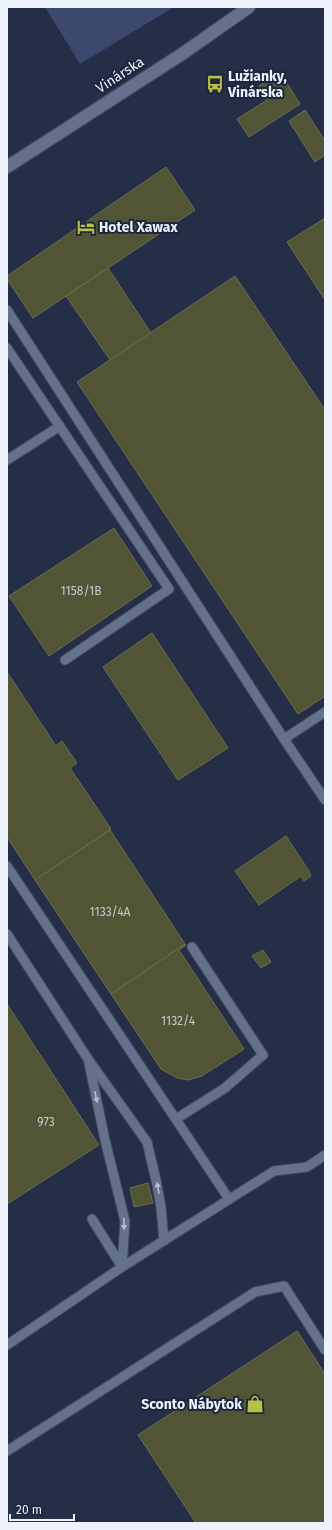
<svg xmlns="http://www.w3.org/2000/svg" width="332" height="1530" font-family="'Fira Sans',sans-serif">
<rect width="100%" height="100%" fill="#242f47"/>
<polygon fill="#3a496d" points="45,7 174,7 80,64"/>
<g fill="#525436" stroke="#6c6e50">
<polygon points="280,72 300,104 249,137 237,119 267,100 259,86"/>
<polygon points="305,110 325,141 325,155 315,162 289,121"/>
<polygon points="166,167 195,210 33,318 7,279 7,276"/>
<polygon points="325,218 325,300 287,242"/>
<polygon points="108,268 151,333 110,360 66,296"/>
<polygon points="235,276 325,410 325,696 298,714 77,382"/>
<polygon points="114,528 152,586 49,656 9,596"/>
<polygon points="152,633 228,748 178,780 103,667"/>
<polygon points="7,672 56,746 62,741 77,763 70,768 111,829 35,880 7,837"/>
<polygon points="110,830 185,944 111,994 35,880"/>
<polygon points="286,836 309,871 311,876 304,881 301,876 259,905 235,871"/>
<polygon points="185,944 186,945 179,950 244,1049 202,1076 188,1080 177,1078 161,1069 111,994"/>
<polygon points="263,950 271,962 261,968 252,956"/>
<polygon points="7,1004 99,1145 7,1204"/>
<polygon points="148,1183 153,1203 134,1207 130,1188"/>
<polygon points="297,1331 325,1374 325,1523 196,1523 138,1435"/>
</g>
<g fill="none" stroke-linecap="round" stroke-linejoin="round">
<g stroke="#434b5e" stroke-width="11">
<g id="service">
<polyline points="7,310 284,739 325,800"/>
<polyline points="7,348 169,589 65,660"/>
<polyline points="7,460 60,426"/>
<polyline points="284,739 325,712"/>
<polyline points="7,866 229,1199"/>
<polyline points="7,934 88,1059 147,1142 156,1180 161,1207 164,1241"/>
<polyline points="89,1063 105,1140 125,1221 122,1267"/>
<polyline points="176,1119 225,1088 263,1055 192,947"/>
<polyline points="92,1219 122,1267"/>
<polyline points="7,1345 122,1267 274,1171 307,1167 325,1155"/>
<polyline points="7,1451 255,1292 284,1286 325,1350"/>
</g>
</g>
<g stroke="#434b5e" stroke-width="14">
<polyline id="minor" points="7,167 182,54 249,7"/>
</g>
<use href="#service" stroke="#64718c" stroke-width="9"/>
<use href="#minor" stroke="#64718c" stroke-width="12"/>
</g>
<defs><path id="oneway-solid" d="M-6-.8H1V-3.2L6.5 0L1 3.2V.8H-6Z"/></defs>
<g fill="#b7becf">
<use href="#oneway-solid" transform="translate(96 1097) rotate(78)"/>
<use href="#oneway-solid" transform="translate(158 1188) rotate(-100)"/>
<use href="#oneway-solid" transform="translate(124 1224) rotate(89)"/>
</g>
<defs>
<g id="bus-bare" transform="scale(1.38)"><path d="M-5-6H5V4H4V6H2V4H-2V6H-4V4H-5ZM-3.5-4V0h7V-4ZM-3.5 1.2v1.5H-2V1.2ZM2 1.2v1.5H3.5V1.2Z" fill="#bac045" stroke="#1b253c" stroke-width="2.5" paint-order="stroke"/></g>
<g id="hotel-bare" transform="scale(1.38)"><path d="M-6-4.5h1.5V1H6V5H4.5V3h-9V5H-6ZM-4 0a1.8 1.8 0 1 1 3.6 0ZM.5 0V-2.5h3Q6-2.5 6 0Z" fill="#bac045" stroke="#1b253c" stroke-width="2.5" paint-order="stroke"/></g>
<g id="shop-bare" transform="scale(1.38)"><path d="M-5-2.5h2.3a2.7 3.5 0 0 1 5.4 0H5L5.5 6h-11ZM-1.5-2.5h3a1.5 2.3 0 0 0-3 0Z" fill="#bac045" stroke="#1b253c" stroke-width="2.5" paint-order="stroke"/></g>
</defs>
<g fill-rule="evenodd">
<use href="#bus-bare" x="215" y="84"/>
<use href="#hotel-bare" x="86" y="227"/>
<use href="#shop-bare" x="255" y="1404"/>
</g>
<g text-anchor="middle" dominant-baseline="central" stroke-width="4" stroke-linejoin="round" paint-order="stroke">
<g font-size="12" fill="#c7caca">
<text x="81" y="591">1158/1B</text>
<text x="110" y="912">1133/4A</text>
<text x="178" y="1021">1132/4</text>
<text x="46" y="1122">973</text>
</g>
<g font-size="14" fill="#eef2fc" stroke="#1b253c">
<text transform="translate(120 75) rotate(-33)">Vinárska</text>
</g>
<g font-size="14" font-weight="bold" fill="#eef2fc" stroke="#1b253c" text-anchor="start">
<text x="228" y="76">Lužianky,<tspan x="228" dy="16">Vinárska</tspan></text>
<text x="99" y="227">Hotel Xawax</text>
<text x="242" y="1404" text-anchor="end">Sconto Nábytok</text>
</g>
</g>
<rect width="332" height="1530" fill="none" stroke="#eef2fc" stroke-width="16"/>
<path d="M10 1514v6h64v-6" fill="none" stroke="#eef2fc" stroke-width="2"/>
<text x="16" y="1514" font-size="12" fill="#eef2fc" stroke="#1b253c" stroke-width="3" paint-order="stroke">20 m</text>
</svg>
